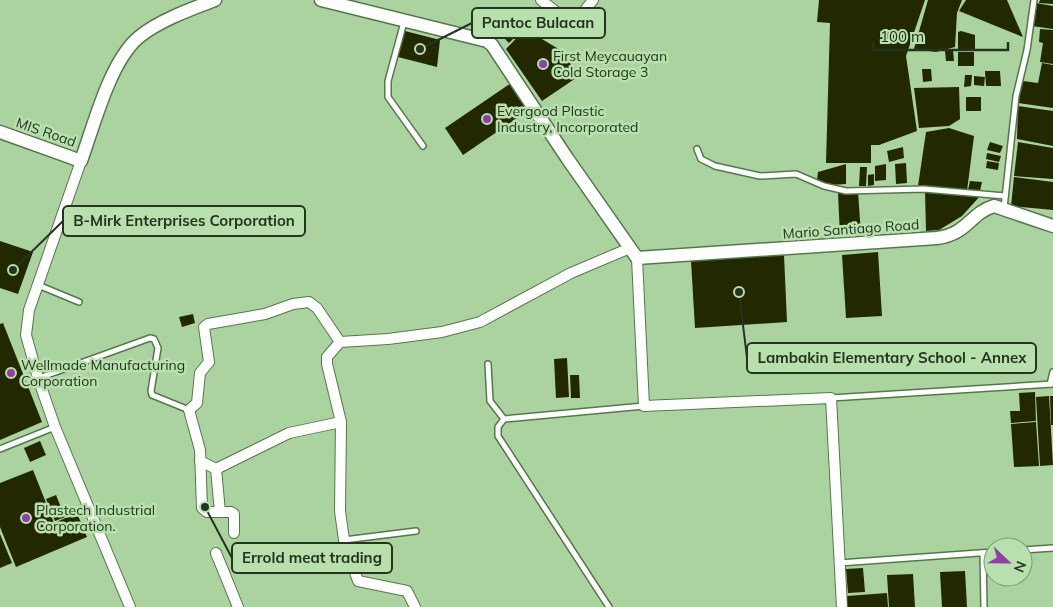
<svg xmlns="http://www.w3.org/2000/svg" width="1053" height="607" font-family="Mulish,sans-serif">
<rect width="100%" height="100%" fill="#abd3a0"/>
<g fill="#222900">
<polygon points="819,0 925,0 906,56 917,131 879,145 871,145 871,163 826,163 830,23 817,22"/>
<polygon points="928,0 962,0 957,13 955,47 936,52 914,49"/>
<polygon points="966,0 1007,0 1023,37 959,11"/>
<polygon points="1040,0 1053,0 1053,4 1039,3"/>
<polygon points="1036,3 1053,6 1053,29 1032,26"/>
<polygon points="514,22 522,30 509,43 501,35"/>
<polygon points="525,29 562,51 579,76 542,101 506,49"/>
<polygon points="1040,29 1053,30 1053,64 1040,62 1043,43 1039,42"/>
<polygon points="405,31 440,40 437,67 398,57"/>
<polygon points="961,31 975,35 975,51 958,51 958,32"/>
<polygon points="953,50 954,61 946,61 945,51"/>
<rect x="958" y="52" width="16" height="14"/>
<polygon points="1042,63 1053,65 1053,108 1018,103 1023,81 1038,83"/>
<polygon points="922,69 931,69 932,81 923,82"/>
<polygon points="985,71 1000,71 1001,86 986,86"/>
<polygon points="965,75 972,75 971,86 964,87"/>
<polygon points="974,76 985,77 984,86 974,85"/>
<polygon points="511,83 529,110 463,155 445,128"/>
<polygon points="959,87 960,119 949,126 919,128 914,88"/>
<rect x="966" y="97" width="15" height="14"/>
<polygon points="1018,106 1053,111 1053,146 1017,139"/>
<polygon points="949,128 974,136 967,191 918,186 926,132"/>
<polygon points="990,142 1003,146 1000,153 987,150"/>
<polygon points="1018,142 1053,148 1053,179 1014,176"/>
<polygon points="903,147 904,158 889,162 887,151"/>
<polygon points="987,153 1001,156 999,162 986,159"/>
<polygon points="987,161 999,163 998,170 986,168"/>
<polygon points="906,163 907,183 896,184 895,164"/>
<polygon points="846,164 846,184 831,185 817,180 818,172"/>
<polygon points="886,164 886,180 875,181 875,166"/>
<polygon points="860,167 867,167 866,186 859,186"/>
<polygon points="874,174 874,185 868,186 868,175"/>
<polygon points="1014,177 1053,182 1053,210 1011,206"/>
<polygon points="970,181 982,182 980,191 968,190"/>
<polygon points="858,191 861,235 840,236 838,193"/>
<polygon points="925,191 981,195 962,216 939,230 926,231"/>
<polygon points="0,241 33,252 18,294 0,288"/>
<polygon points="878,252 882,316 846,318 842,255"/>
<polygon points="784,255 787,322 695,328 691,261"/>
<polygon points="193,314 195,323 182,327 179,317"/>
<polygon points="3,323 42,422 0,440 0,324"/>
<polygon points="567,358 569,397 556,398 554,359"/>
<polygon points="570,375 579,375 580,398 571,398"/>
<polygon points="1035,392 1036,421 1011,423 1010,411 1020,411 1019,393"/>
<polygon points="1049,396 1053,465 1040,466 1036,397"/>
<polygon points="1050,396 1053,396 1053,425 1051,425"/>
<polygon points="1036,422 1039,466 1014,467 1011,424"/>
<polygon points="40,441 46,455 30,462 24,448"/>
<polygon points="33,470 54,523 77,513 87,537 16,567 0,527 0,483"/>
<polygon points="56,495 65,517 55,521 46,499"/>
<polygon points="0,534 12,563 0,568"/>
<polygon points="863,568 865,592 848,593 846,569"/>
<polygon points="965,571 967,607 942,607 940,572"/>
<polygon points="913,574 915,607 889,607 887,575"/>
<polygon points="887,593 888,607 847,607 847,596"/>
</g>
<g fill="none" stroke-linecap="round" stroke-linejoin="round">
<g stroke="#547949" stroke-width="8">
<g id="service">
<polyline points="404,22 388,81 388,97 423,146"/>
<polyline points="697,149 701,159 715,166 760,176 796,174 824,186 846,191 924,189 1005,196"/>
<polyline points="1004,208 1016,96 1027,50 1034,0"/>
<polyline points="38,285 79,302"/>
<polyline points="488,364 490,401 504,419"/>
<polyline points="39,378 150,338 154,339 158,348 151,391 152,395 189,410"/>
<polyline points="1050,384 1053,372"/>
<polyline points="831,398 1053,384"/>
<polyline points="0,449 55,427"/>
<polyline points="344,540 416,531"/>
<polyline points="1023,550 1053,548"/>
<polyline points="983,553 984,607"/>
<polyline points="839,563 993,552"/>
<polyline points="609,607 498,436 498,427 504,419 644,406"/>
</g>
</g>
<g stroke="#547949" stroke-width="12">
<g id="minor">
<polyline points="541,0 569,22 575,23 593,0"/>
<polyline points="81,161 29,310 26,335 38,378 55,427 130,607"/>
<polyline points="637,258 644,406 831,398 842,607"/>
<polyline points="200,461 216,469 220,512"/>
<polyline points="216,469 289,433 341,422"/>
<polyline points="234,533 234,514 231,512 207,512 202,508 200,450 189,410 197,403 200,373 209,362 204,327 208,324 265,314 293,304 309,302 317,308 340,342"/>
<polyline points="216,553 238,607"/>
<polyline points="415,607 407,591 358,581 344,540 340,511 341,422 327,364 327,357 340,342 388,339 442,332 480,322 571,273 630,248"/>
</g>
</g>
<g stroke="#547949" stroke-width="15">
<g id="tertiary">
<path d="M321,0L487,41L492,45L567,158L637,258L937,238C968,234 970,213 994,206L1053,226"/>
<path d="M0,132L81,161C94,125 110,61 139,37C158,21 191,9 215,0"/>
</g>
</g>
<use href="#service" stroke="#fff" stroke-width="5"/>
<use href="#minor" stroke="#fff" stroke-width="10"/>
<use href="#tertiary" stroke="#fff" stroke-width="12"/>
</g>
<g fill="#933daa" stroke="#b8e0ac" stroke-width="2">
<circle cx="543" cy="64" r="5"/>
<circle cx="487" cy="119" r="5"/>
<circle cx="11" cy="373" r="5"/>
<circle cx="26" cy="518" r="5"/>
</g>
<g text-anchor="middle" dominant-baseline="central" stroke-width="5" stroke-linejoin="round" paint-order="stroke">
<g font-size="14" fill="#243420" stroke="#b8e0ac" text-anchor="start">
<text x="553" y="56">First Meycauayan<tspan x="553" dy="16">Cold Storage 3</tspan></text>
<text x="497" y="111">Evergood Plastic<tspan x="497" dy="16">Industry, Incorporated</tspan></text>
<text x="21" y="365">Wellmade Manufacturing<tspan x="21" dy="16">Corporation</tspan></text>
<text x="36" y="510">Plastech Industrial<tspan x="36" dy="16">Corporation.</tspan></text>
</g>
<g font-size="14" fill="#243420" stroke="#b8e0ac">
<text transform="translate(46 132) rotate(19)">MIS Road</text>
<text transform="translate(851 229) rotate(-4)">Mario Santiago Road</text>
</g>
</g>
<path fill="none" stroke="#243420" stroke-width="2" d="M420 49L472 23M13 270L63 221M739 292L747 358M205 507L232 558"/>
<g fill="#243420" stroke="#b8e0ac" stroke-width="2">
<circle cx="420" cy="49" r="5"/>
<circle cx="13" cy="270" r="5"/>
<circle cx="739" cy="292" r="5"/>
<circle cx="205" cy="507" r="5"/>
</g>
<g fill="#b8e0ac" stroke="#243420" stroke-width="2">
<rect x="472" y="8" width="133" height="30" rx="5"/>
<rect x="63" y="206" width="242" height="30" rx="5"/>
<rect x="747" y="343" width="289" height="30" rx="5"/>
<rect x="232" y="543" width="160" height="30" rx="5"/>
</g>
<g font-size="15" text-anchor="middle" font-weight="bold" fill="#243420">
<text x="538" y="28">Pantoc Bulacan</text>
<text x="184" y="226">B-Mirk Enterprises Corporation</text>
<text x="892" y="363">Lambakin Elementary School - Annex</text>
<text x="312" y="563">Errold meat trading</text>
</g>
<g transform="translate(1008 562) rotate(112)"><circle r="24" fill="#b8e0ac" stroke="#7d9b74"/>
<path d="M0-4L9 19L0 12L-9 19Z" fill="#933daa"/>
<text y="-8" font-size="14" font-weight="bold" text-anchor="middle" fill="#243420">N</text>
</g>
<path d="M873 42v8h135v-8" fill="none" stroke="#243420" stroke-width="2.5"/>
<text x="880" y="42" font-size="15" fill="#243420" stroke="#b8e0ac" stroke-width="4" paint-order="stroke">100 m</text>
</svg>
